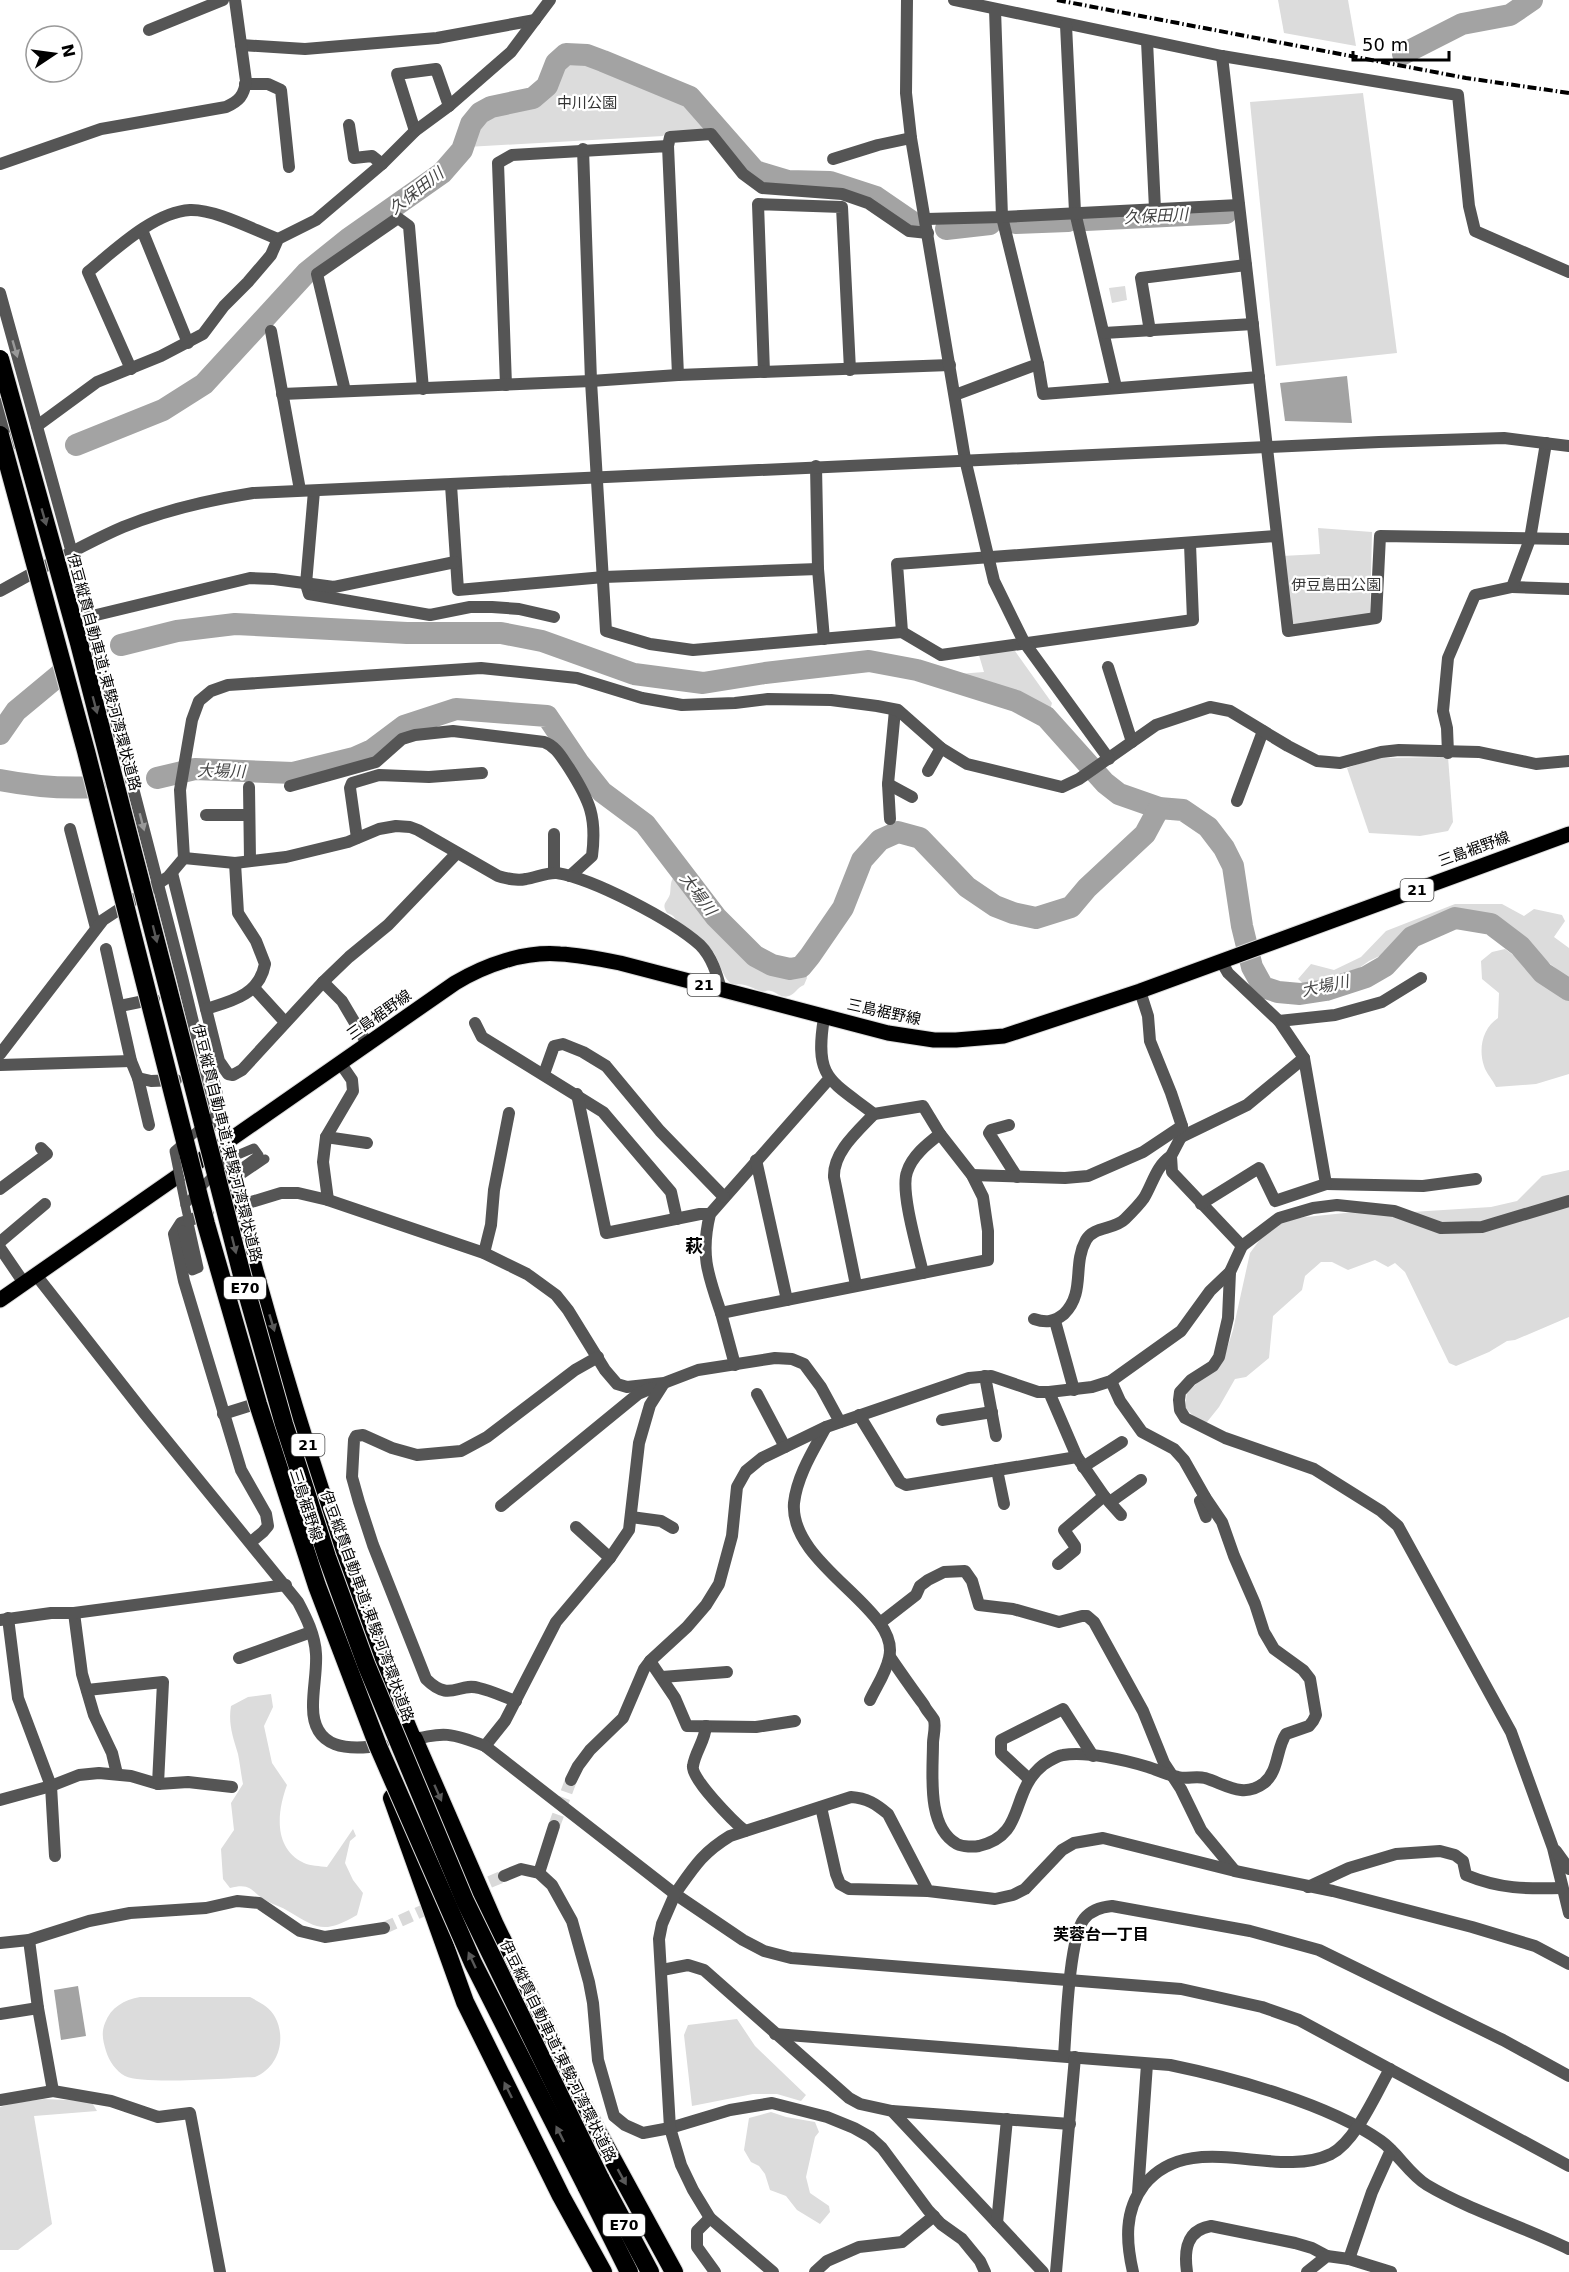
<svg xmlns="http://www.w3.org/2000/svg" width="1569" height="2272" font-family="'DejaVu Sans','Noto Sans JP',sans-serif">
<rect width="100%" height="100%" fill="#fff"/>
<g fill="#dcdcdc">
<polygon points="1278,0 1348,0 1356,46 1284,33"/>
<path d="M571,61L584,63L688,104L706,127L698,130L667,131L663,136L467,147C470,140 472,131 476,125C489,106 537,116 554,88C558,82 560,73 562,66Z"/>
<polygon points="1363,93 1397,353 1276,366 1250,102"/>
<polygon points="1125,286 1127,300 1112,303 1109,288"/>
<polygon points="1318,528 1372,532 1370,615 1297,626 1291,622 1282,556 1320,554"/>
<polygon points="1015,651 1052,703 1050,710 945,675 984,672 978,652"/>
<polygon points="1448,757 1453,822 1448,831 1420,836 1369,833 1347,768 1376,758"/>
<path d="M673,878L683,881L701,908L735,942L745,957L771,970L795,973L801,970L805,971L807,978L804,985C798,987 795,994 789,996C781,999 777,992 771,991C764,989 768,993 761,991C751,988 744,982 733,985C723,979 720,963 714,953C705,939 693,934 681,925C675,920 675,915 667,913C661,903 667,903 670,894C671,888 670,883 673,878Z"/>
<polygon points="1455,904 1502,904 1524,916 1534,909 1562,915 1565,921 1554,937 1569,948 1569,979 1528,946 1509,928 1496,924 1483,914 1472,915 1439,928 1369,961 1345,978 1319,987 1306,986 1298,979 1311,964 1334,970 1361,957 1386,931"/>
<path d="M1505,949L1569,996V1074L1536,1084L1496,1087C1493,1080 1486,1073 1484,1066C1478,1048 1483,1028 1498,1018L1499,993L1482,979L1481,961L1492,952Z"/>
<polygon points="1569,1170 1569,1317 1515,1340 1507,1341 1489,1352 1456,1366 1449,1363 1405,1272 1395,1263 1388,1267 1375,1260 1348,1270 1332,1262 1321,1262 1305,1276 1302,1290 1273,1316 1269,1358 1246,1377 1235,1379 1219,1407 1207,1422 1200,1422 1185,1408 1187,1392 1223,1361 1233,1330 1250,1253 1264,1234 1286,1219 1355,1212 1380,1214 1491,1207 1517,1201 1542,1176"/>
<path d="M271,1694L273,1707L264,1726L272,1763L287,1785C277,1812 273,1848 304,1863C310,1866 320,1866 327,1867L353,1829L356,1836L350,1841L345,1863L353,1880L363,1893L357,1915C324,1934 318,1929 288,1911C282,1907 274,1905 267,1901C251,1893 253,1882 230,1888L223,1879L221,1849L234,1830L231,1803L243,1784C241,1774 240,1764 238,1754C233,1737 228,1724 231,1706L248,1697Z"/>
<path d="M140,1997H250C259,2002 270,2007 275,2017C287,2039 278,2068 255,2077C229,2078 144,2085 125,2076C116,2071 109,2061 106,2051C103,2041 101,2033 105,2023C111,2007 124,2000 140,1997Z"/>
<polygon points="737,2019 755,2046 806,2095 801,2101 777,2094 753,2094 692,2106 684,2035 688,2025"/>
<polygon points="44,2099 91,2101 97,2111 34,2116 52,2224 18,2250 0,2250 0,2107 14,2103"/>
<polygon points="771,2112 786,2117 815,2122 819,2132 815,2137 806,2177 810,2193 829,2206 830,2212 820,2224 797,2210 786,2196 770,2190 765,2174 759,2166 751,2162 744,2150 749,2118"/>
</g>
<g fill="#a3a3a3">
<polygon points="1347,376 1352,423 1285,421 1280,383"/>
<polygon points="78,1986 86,2036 61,2040 54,1990"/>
</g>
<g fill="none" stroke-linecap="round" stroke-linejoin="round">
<g stroke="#a3a3a3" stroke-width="22">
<polyline points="1403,54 1462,24 1510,15 1532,0"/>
<polyline points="1086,220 1226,213"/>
<polyline points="1015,223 1068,221"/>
<polyline points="946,229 990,224"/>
<polyline points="76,445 163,410 204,384 307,272 348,239 442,173 462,150 471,124 480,113 491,107 533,98 547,86 556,63 566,54 587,55 603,61 690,97 755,171 788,181 830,182 876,197 911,221"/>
<polyline points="121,645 177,631 235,624 407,633 501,633 542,641 634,674 703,683 765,673 869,661 917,670 1016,701 1046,717 1105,783 1119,794 1159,808 1183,810 1208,827 1224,848 1233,866 1242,926 1252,967 1263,987 1278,992 1300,994 1326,990 1366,977 1385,966 1412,937 1455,918 1491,924 1520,946 1543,973 1569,990"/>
<polyline points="0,734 16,711 63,672"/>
<polyline points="157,778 195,769 293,773 354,758 372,750 404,726 456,709 547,716 578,762 602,792 645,824 716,917 755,956 772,965 790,969 801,967 810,956 843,908 862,860 880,840 898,832 920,838 967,887 995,906 1013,913 1036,918 1071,907 1087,888 1145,834 1159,808"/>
<path d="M0,780C31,786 63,789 95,787"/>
</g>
<g stroke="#d9d9d9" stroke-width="12" stroke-dasharray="12 6" stroke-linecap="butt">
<polyline points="554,1826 571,1780"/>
<polyline points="473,1889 504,1876"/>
<polyline points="384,1928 438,1904"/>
</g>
<g stroke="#dbdbdb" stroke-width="17">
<g id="primary">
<path d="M223,1148C275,1348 334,1548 414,1739"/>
<path d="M0,1300L455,983C485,965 524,951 560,954C580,955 600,959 620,963L888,1033L934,1040H956L1004,1036L1140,991L1569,834"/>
</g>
</g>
<g stroke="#dbdbdb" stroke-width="20">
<g id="motorway">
<polyline points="414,1739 495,1925 583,2105 674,2272"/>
<polyline points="392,1798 465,2002 561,2196 603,2272"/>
<polyline points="600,2178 650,2272"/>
<polyline points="586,2186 629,2272"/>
</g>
</g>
<g stroke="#555" stroke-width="9">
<polyline points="206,1061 204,1053 208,1052 220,1100"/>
<polyline points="228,1159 254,1148 259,1155 233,1174 237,1178 265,1159"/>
</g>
<g stroke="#555" stroke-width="12">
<polyline points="954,0 1222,56 1458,95 1469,206 1475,231 1569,272"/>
<polyline points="995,9 1002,217 1038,364 1043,394 1259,377"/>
<polyline points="1066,25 1075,212 1116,387"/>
<polyline points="149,30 223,0"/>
<polyline points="1147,41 1155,209"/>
<polyline points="241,45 305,49 437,38 535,20"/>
<polyline points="1222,56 1288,631 1376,618 1380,536 1569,539"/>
<polyline points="245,84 268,84 281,90 289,167"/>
<polyline points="349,125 354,158 372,156 382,164"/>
<polyline points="415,131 397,74 436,69 449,106"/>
<polyline points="668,146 670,137 711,134 743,174 762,188 842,194 868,203 909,231 928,233"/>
<polyline points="583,149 591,381 606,631 650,644 693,650 902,632 941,655 1193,620 1190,544"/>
<polyline points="833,159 878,145 911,138"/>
<path d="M0,164L101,129L226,107C239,101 244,96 246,81L235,0"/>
<polyline points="926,219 1002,217 1239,205"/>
<polyline points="142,230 188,343"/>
<polyline points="271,331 300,490"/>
<polyline points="1150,331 1141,278 1246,265"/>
<polyline points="1104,333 1253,324"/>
<path d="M131,369L88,272C115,250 154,212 190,210C215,209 254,230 278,239"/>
<polyline points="764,372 758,204 842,207 850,370"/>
<polyline points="506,385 498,163 512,155 668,146 678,375"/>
<polyline points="345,391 317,274 398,218 409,226 423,389"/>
<polyline points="282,394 591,381 678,375 950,365"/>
<polyline points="955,395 1038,364"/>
<polyline points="37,426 97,382 161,356 203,334 224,306 248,282 271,255 278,239 316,220 382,164 415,131 449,106 511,52 550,0"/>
<polyline points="816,466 818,569 824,639"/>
<polyline points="451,485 458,590 604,577 818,569"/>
<polyline points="314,491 306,584 309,594 430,615 470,607 492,607 519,609 554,617"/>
<polyline points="1512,587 1569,589"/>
<polyline points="88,617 250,578 274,579 334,587 455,562"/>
<polyline points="902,632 897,564 1276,536"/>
<polyline points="1108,667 1132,742"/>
<polyline points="1448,753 1447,728 1443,711 1448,658 1475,595 1512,587 1530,539 1546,443"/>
<polyline points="928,771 941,748"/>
<polyline points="888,784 912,797"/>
<path d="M290,786L376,762L402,739L415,735L453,731L544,742C556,746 562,758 569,768C590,801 597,817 592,856L570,876"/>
<polyline points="249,787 250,860"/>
<polyline points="1237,801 1263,731"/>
<polyline points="206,815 249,815"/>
<polyline points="890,819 888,784 895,710"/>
<polyline points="70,829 96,928"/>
<polyline points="554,834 554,873"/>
<polyline points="357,838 350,788 352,783 379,775 429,777 482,773"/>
<path d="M184,858L235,863L286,857L348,842L379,829L396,826L410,827L418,830L498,876C508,879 516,881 526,879C535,878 547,872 557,873C594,879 672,920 700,945C712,957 717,974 721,990"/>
<polyline points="172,873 219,1061 228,1074 233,1075 242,1070 323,982 349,957 388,925 457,853"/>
<polyline points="106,949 131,1061 138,1078 149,1125"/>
<polyline points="323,982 342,1001 368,1045"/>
<polyline points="255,989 285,1022"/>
<polyline points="1140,991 1148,1016 1150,1041 1171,1093 1182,1126 1181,1137 1171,1156 1172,1172 1242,1246"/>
<polyline points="120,1006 154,999"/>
<path d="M206,1009C232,1001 259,995 265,964L256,941L238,913L235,863"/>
<path d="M824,1018C814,1079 830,1080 874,1114L923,1106L940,1134L972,1175L983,1197L988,1231V1260L721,1313C708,1275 700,1255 710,1214L829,1079"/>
<polyline points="1279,1021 1335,1015 1382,1002 1421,978"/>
<polyline points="475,1023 482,1037 603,1112 671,1192 677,1219"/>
<polyline points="0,1054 103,920 168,877 184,858 180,790 192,720 199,701 211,691 228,685 481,668 577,678 642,698 682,705 735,703 768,699 831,700 877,706 898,710 941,748 967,764 1062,787 1079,779 1156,725 1210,707 1230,711 1288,746 1317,761 1340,763 1381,752 1399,750 1479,752 1536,764 1569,761"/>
<polyline points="0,1065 131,1061"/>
<polyline points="544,1074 554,1046 563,1044 583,1052 606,1066 660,1131 724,1197"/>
<polyline points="138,1078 151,1081 176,1080"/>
<polyline points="577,1094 606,1233 700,1214 710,1214"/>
<polyline points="1009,1125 991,1130 989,1133 1017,1177"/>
<polyline points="326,1137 367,1143"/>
<polyline points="1181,1137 1247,1105 1304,1058"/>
<polyline points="756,1160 787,1300"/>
<polyline points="972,1175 1065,1178 1088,1176 1143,1152 1182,1126"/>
<polyline points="1326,1184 1423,1186 1476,1179"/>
<polyline points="0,1189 47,1154 41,1148"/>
<polyline points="328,1200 323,1162 326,1137 353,1091 352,1080 341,1064"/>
<polyline points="1569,1201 1482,1227 1441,1228 1394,1211 1337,1205 1313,1208 1279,1218 1242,1246 1230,1272 1228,1318 1219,1357 1213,1366 1191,1380 1180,1392 1179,1400 1180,1410 1185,1418 1225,1438 1314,1469 1381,1511 1398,1526 1511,1732 1553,1848 1569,1913"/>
<polyline points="1201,1204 1259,1168 1275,1201 1326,1184 1304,1058 1279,1021 1228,973 1221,961"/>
<polyline points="238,1206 281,1193 298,1193 328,1200 484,1253 527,1274 556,1295 568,1310 605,1370 617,1384 627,1387 664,1383 698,1370 775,1358 792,1359 804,1364 821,1387 840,1422"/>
<polyline points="208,1214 181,1223 174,1234 184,1281 241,1470 266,1514 268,1526 263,1532 251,1542"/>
<polyline points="0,1242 45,1204"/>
<polyline points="0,1248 24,1283"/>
<polyline points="484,1253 491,1225 494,1190 509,1113"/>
<path d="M923,1273C918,1251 900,1191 907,1172C912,1156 927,1144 940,1134"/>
<path d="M856,1285L834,1177C833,1152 858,1131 874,1114"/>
<polyline points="721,1313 735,1365"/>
<path d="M1034,1319C1046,1323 1054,1322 1064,1314C1086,1292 1072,1265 1086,1240C1094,1226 1114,1230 1125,1219C1132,1212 1139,1205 1144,1198C1153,1183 1156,1166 1171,1156"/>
<polyline points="1055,1321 1074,1390"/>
<polyline points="985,1376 996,1436"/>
<polyline points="1049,1392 1077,1457 1104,1496 1121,1515"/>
<polyline points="757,1394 785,1447"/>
<polyline points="223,1414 255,1404"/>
<polyline points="859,1415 900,1482 906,1485 1077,1457"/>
<polyline points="942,1420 992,1412"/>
<path d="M826,1427C813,1451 797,1476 794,1503C789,1566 902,1609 889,1658C886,1673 876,1687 870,1700"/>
<polyline points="1083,1467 1122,1442"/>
<polyline points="997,1470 1004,1504"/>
<polyline points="1205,1497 1200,1501 1206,1517"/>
<polyline points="1110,1502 1141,1480"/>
<polyline points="501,1506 638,1394 652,1388"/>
<polyline points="631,1517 661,1521 673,1528"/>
<polyline points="576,1527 610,1558"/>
<polyline points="1058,1564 1075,1550 1075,1546 1064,1530 1104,1496"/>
<polyline points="74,1613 82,1674 94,1715 112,1753 117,1774"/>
<polyline points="8,1618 18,1698 51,1786 55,1856"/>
<polyline points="0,1620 51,1613 74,1613 286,1585"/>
<polyline points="880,1623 916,1595 920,1586 928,1580 944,1572 965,1571 972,1581 979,1605 1013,1609 1059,1622 1082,1616 1087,1616 1094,1622 1143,1711 1164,1763 1181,1789 1201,1830 1235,1871"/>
<path d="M890,1657C901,1673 912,1689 924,1705C926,1710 932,1716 934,1720C936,1727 933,1737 933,1743C933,1772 926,1827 957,1844C963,1847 974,1847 979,1846C1027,1835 1009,1792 1043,1765C1049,1761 1056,1756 1063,1755C1087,1751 1125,1760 1148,1767C1158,1770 1167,1775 1178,1777C1187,1779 1196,1776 1205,1778C1225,1784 1243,1799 1264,1783C1279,1771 1276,1749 1286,1734L1309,1726L1313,1721L1316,1715L1310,1679L1303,1670L1274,1649L1264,1632L1255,1604L1234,1556L1222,1522L1205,1497L1184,1460L1174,1449L1142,1432L1120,1401L1111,1381"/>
<polyline points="239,1658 311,1632"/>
<polyline points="650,1661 675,1698 687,1726 756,1727 795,1721"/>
<polyline points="662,1677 727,1672"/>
<polyline points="87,1690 163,1682 158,1784"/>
<path d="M516,1701C504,1697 492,1691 479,1688C458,1682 450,1703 426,1679L373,1545L359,1502L352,1477L354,1440L356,1436L363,1435L392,1448L417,1455L461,1451L487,1437L575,1370L598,1357"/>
<path d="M706,1726C705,1741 695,1752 693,1766C690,1778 734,1822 745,1831"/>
<polyline points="485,1746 505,1721 556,1622 610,1558 629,1530 639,1443 650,1405 664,1383"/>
<polyline points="1029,1779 1001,1753 1001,1740 1063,1709 1093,1756"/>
<polyline points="571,1780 578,1766 590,1750 623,1718 644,1669 650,1661 687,1627 706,1605 719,1584 732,1536 737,1487 746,1471 762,1458 826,1427 969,1378 991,1376 1038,1392 1049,1392 1092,1387 1111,1381 1181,1331 1210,1291 1230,1272"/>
<polyline points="0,1800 51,1786 79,1775 99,1773 131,1776 158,1784 188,1782 232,1787"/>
<polyline points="821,1807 836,1874 840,1884 849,1889 928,1891"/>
<polyline points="1556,1851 1569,1869"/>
<polyline points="539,1873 554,1826"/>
<polyline points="504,1876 521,1869 539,1873 552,1885 572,1921 589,1982 593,2003 598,2060 614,2116 625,2125 643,2133 670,2128 730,2110 772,2103 827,2117 854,2128 870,2137 882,2148 928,2210 941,2224 962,2239 980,2261 985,2272"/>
<path d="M1308,1887L1349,1868L1396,1854L1440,1851L1455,1855L1463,1861L1466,1875C1500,1889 1526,1889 1562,1888"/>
<path d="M675,1894C694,1867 702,1853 730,1836L851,1797C867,1798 876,1804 888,1814L928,1891L995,1899L1013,1895L1025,1889L1062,1850L1074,1843L1103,1838L1235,1871L1333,1891L1472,1927L1535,1946L1569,1964"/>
<polyline points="29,1940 38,2008 53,2091"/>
<polyline points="0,1943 29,1940 89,1921 130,1913 206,1908 237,1901 259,1903 300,1931 325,1937 384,1928"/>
<polyline points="662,1970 688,1965 704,1970 849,2098 860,2104 892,2111 1043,2272"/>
<polyline points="0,2014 38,2008"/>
<path d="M775,2034L1170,2065C1233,2078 1329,2104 1381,2141C1398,2153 1409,2174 1427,2185C1469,2210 1524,2227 1569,2249"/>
<path d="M1064,2056C1066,2029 1069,1938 1084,1919C1091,1910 1101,1907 1112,1906L1250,1931L1319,1950L1503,2040L1569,2076"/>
<polyline points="0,2100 53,2091 111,2101 158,2117 190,2113 220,2272"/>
<polyline points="892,2111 1070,2124"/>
<polyline points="1138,2193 1147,2064"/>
<polyline points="710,2218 697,2231 697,2247 715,2272"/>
<polyline points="997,2223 1007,2119"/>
<polyline points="1349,2259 1372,2192 1391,2150"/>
<polyline points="815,2272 827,2261 859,2247 902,2242 934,2216"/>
<polyline points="1056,2272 1075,2057"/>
<path d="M1133,2272C1126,2242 1124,2211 1144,2185C1191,2127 1275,2181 1331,2154C1356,2141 1376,2093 1390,2069"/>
<path d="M1187,2272C1184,2251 1186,2230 1211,2226L1295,2243L1312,2248L1327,2256"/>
<polyline points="1307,2272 1327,2256 1349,2259 1391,2272"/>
</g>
<g stroke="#555" stroke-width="12">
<polyline points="907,0 906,93 911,138 965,459 994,581 1024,642 1109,759"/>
<polyline points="0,293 72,553 182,977 218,1125"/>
<polyline points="0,404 11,444"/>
<path d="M0,591C41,569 81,545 123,527C165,510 209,500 253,493L1379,442L1504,438L1569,446"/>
<path d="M36,1275L145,1414L298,1602C306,1617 315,1635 316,1654C317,1670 313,1688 313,1705C312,1750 349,1751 383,1745"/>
<path d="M409,1741C442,1731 453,1733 485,1746L675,1894L743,1940L764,1951L791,1958L1181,1989L1262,2007L1299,2020L1569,2166"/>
<polyline points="675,1894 662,1924 659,1939 670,2128 681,2165 693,2190 710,2218 773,2272"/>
</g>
<use href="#primary" stroke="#000" stroke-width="15"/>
<use href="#motorway" stroke="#000" stroke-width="18"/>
<polyline stroke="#000" stroke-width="4" stroke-dasharray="9 3 1.5 3" stroke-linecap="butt" points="1057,0 1466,78 1569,93"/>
<g stroke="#dbdbdb" stroke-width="20" stroke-linecap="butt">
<g id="motorway-bridge">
<polyline points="0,359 79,643 243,1279 284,1424 327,1557 366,1664 465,1901 600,2178"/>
<polyline points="0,435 86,751 206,1224 258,1404 317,1586 378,1746 473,1963 586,2186"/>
</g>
</g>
<g stroke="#555" stroke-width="9">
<polygon points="218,1113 228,1159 185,1205 174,1151"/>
<polyline points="182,1230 192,1271 199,1268 185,1205"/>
</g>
<use href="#motorway-bridge" stroke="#000" stroke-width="18"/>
</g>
<defs><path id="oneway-solid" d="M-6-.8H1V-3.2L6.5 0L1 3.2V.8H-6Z" transform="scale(1.5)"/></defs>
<g fill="#999">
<use href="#oneway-solid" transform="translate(15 349) rotate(74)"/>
<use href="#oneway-solid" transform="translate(142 822) rotate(75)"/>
</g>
<g fill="#595959">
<use href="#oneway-solid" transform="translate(44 517) rotate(74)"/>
<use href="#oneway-solid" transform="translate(95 705) rotate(75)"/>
<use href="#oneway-solid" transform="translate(155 934) rotate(76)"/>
<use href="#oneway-solid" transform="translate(234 1245) rotate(76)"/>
<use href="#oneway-solid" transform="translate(272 1323) rotate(73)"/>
<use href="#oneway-solid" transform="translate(438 1793) rotate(66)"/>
<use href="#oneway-solid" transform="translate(472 1960) rotate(-115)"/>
<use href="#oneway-solid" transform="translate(508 2090) rotate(-116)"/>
<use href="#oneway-solid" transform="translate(560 2134) rotate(-117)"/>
<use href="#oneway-solid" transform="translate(622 2177) rotate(61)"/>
</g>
<g text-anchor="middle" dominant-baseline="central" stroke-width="4.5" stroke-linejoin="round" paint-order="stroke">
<g fill="#fff" stroke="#4c4c4c" stroke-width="1.5">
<rect x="1400.5" y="879" width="33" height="22" rx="4.5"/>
<rect x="687.5" y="974" width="33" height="22" rx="4.5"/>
<rect x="224" y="1277" width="42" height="22" rx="4.5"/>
<rect x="291.5" y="1434" width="33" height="22" rx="4.5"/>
<rect x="603" y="2214" width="42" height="22" rx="4.5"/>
</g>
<g font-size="14" font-weight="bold" fill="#000">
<text x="1417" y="890">21</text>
<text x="704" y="985">21</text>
<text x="245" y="1288">E70</text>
<text x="308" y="1445">21</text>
<text x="624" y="2225">E70</text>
</g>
<g font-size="15" fill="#333" stroke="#fff">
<text x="587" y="103">中川公園</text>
<text x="1336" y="585">伊豆島田公園</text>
</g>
<g font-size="15" fill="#000" stroke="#fff">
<text transform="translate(104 672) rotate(75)">伊豆縦貫自動車道;東駿河湾環状道路</text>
<text transform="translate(1474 849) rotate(-20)">三島裾野線</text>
<text transform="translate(884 1012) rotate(12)">三島裾野線</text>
<text transform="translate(379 1015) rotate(-35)">三島裾野線</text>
<text transform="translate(227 1143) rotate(76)">伊豆縦貫自動車道;東駿河湾環状道路</text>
<text transform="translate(306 1505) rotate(72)">三島裾野線</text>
<text transform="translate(367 1606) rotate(70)">伊豆縦貫自動車道;東駿河湾環状道路</text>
<text transform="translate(558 2051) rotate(64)">伊豆縦貫自動車道;東駿河湾環状道路</text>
</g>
<g font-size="16" font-style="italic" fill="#444" stroke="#fff">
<text transform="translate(416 191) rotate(-38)">久保田川</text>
<text transform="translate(1156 216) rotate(-3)">久保田川</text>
<text transform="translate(221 771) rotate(1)">大場川</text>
<text transform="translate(698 894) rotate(53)">大場川</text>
<text transform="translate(1325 986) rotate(-12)">大場川</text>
</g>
<g font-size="16" font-weight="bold" fill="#000" stroke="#fff">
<text x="1101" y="1934">芙蓉台一丁目</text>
</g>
<g font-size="18" font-weight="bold" fill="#000" stroke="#fff">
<text x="694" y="1245">萩</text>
</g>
</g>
<g transform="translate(54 54) rotate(77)"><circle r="28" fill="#ffffff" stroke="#999999" stroke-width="1.5"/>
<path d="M0-4.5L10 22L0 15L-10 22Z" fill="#000000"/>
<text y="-9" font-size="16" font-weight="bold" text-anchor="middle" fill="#000000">N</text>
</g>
<path d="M1353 51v9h96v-9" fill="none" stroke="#000000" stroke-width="3"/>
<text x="1362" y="51" font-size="18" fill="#000000" stroke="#ffffff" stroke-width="4.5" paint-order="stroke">50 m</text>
</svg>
